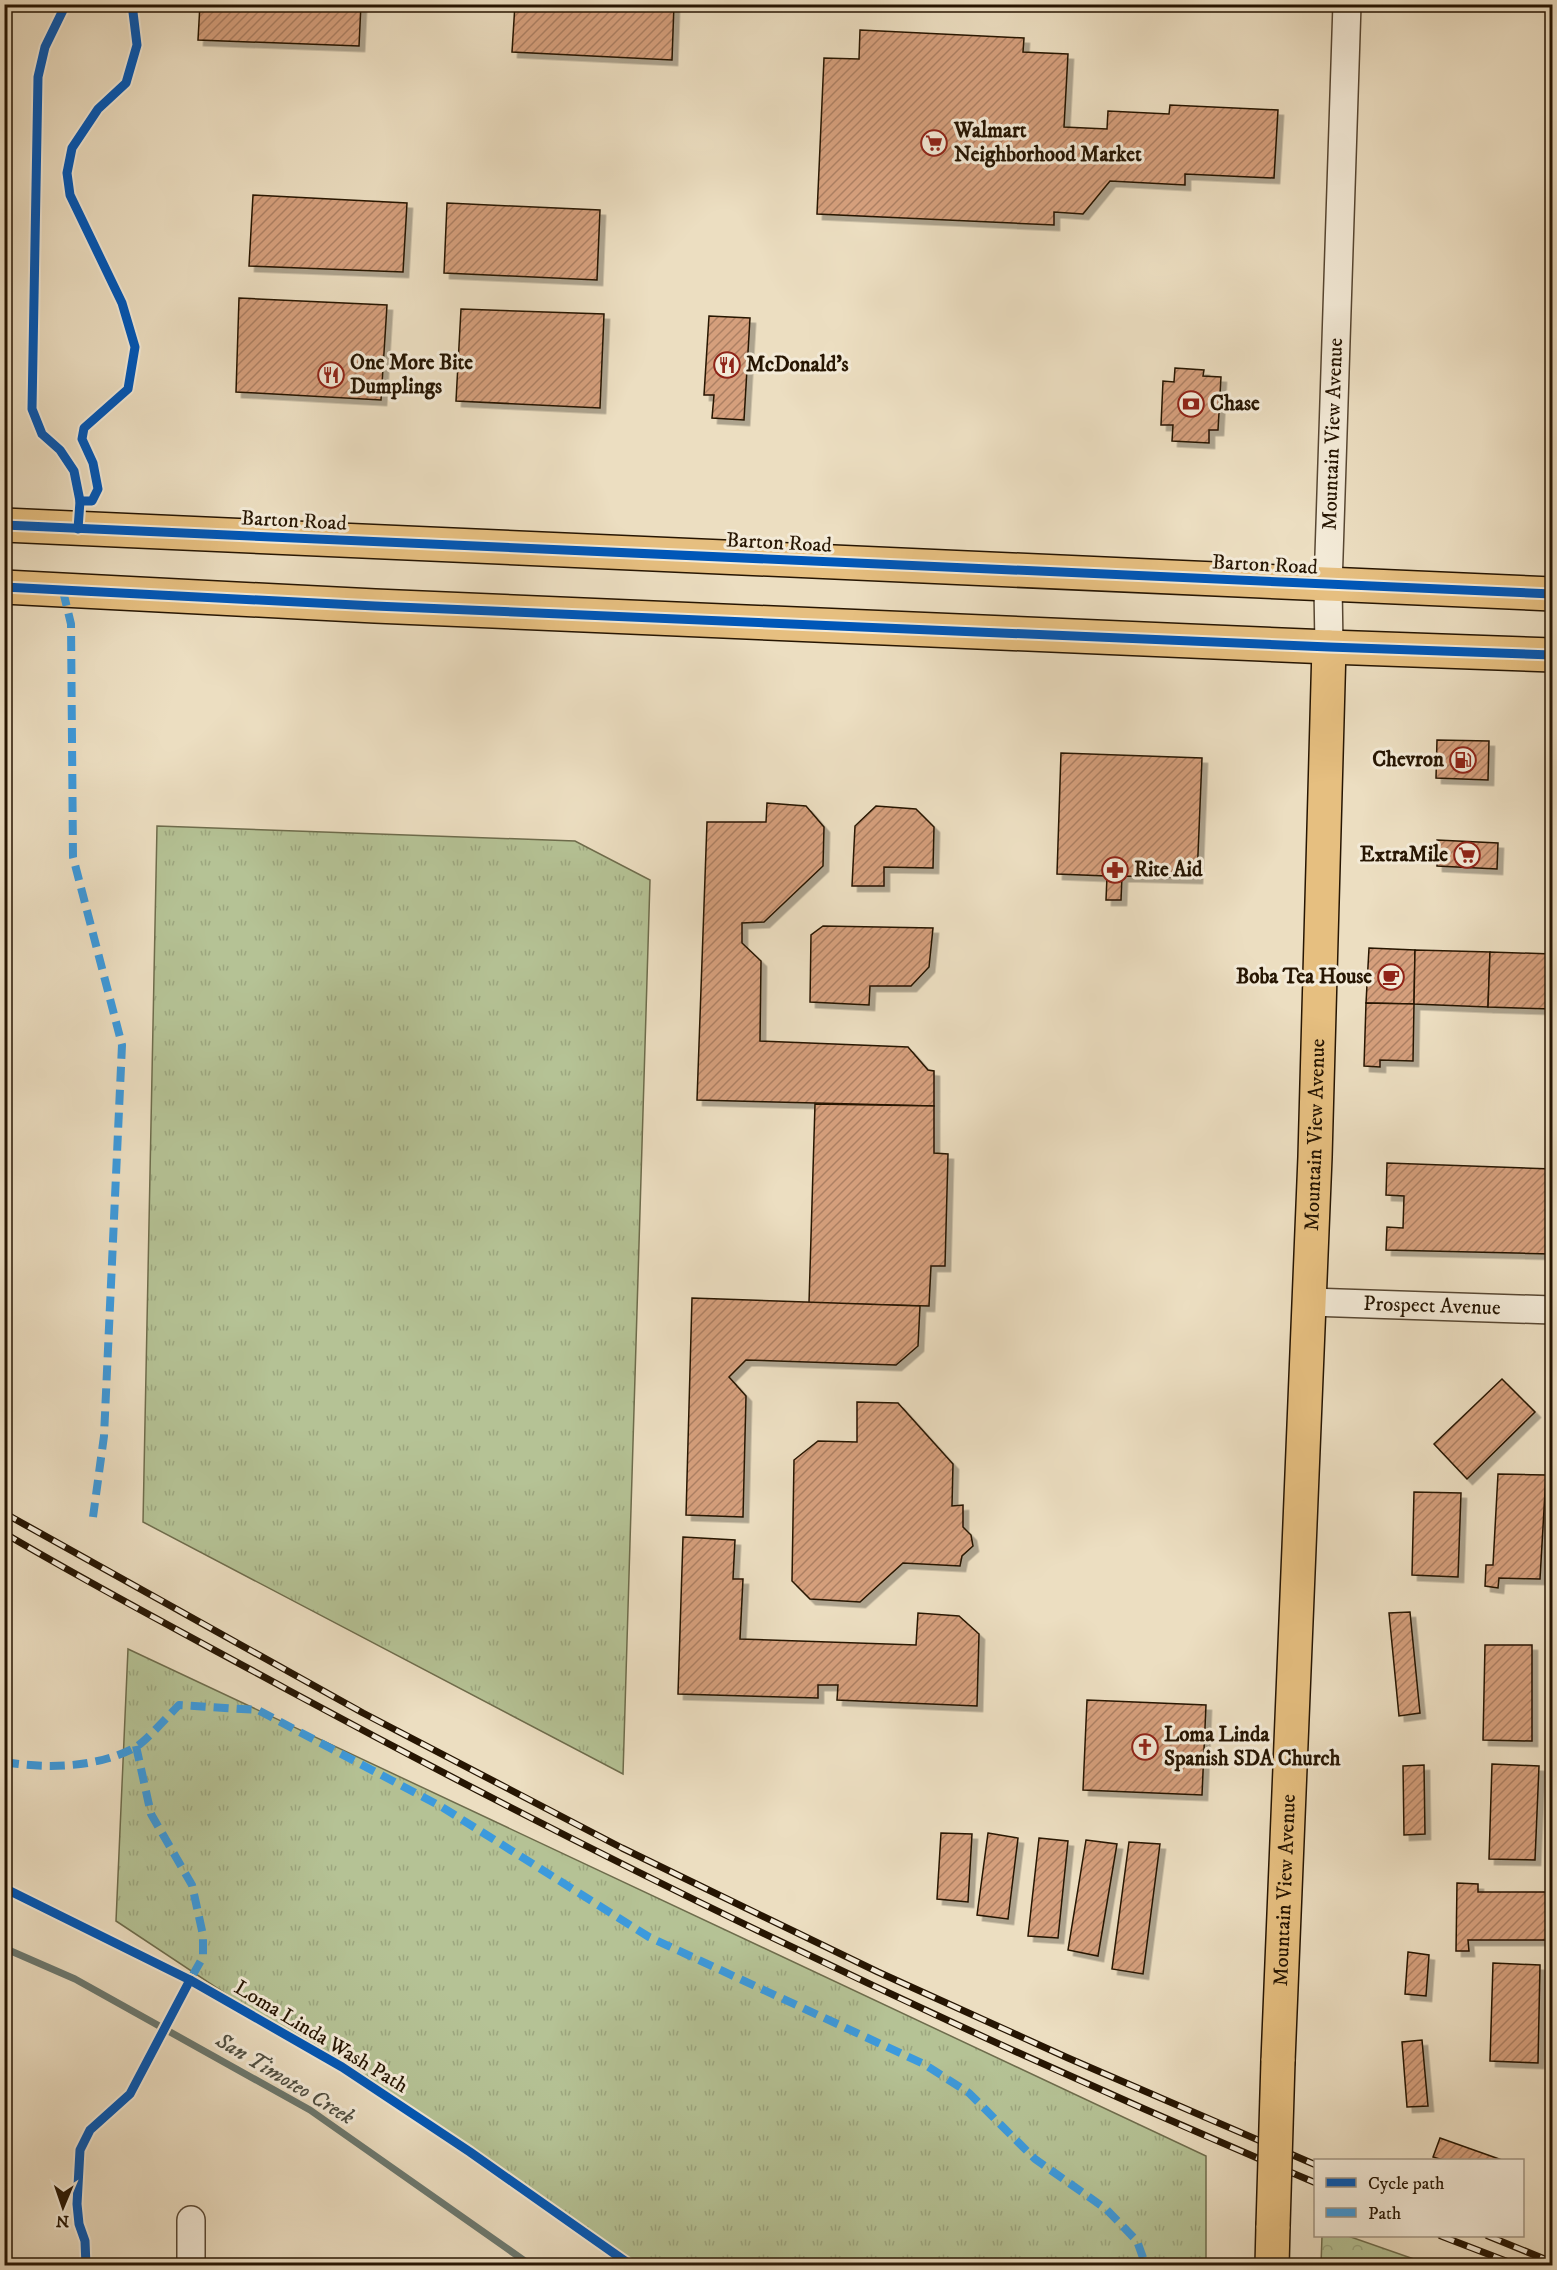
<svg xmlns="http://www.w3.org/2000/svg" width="1557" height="2270" font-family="'IM FELL DW Pica',serif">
<defs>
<pattern id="grass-tufts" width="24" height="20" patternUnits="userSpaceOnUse" patternTransform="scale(1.5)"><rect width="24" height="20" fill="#b5c295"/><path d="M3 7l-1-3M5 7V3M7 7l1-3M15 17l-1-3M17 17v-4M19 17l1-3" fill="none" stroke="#9ca67f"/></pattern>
<pattern id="forest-crowns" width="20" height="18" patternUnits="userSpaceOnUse" patternTransform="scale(1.5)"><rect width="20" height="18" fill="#b5c295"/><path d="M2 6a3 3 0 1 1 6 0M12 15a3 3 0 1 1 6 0" fill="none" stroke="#9ca67f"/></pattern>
<pattern id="building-hatch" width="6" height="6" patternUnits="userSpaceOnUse" patternTransform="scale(1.5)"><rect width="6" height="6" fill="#d59f7c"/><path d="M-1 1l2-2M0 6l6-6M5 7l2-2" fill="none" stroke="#ad8063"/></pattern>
<filter id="shadow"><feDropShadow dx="5.5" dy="5.5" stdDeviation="0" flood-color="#0004"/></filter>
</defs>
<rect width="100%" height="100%" fill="#ecdec1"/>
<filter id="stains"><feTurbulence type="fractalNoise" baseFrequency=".00333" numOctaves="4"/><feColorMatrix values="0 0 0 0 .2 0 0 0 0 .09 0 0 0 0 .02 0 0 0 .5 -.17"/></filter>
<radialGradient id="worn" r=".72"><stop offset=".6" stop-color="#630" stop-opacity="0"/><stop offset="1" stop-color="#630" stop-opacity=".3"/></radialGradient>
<g fill="url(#grass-tufts)" stroke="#6e6c4c" stroke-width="1.5">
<polygon points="157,826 575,841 650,880 623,1774 143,1522"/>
<polygon points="128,1649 1206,2156 1206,2265 635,2265 116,1921"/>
</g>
<polygon fill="url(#forest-crowns)" stroke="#6e6c4c" stroke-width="1.5" points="1322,2236 1348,2236 1431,2265 1321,2265"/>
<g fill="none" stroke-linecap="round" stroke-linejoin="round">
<polyline stroke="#6c7970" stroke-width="7" points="4,1948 75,1979 310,2110 532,2266"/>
</g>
<g fill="url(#building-hatch)" stroke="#261502" stroke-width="1.5" filter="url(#shadow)">
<polygon points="200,4 361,4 359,46 198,40"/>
<polygon points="515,4 674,4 672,60 512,52"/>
<polygon points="860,30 1024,38 1023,52 1068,54 1064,127 1107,129 1108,111 1169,114 1170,105 1278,110 1274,178 1185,174 1185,185 1110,181 1083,214 1054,212 1054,225 817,214 824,58 859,59"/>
<polygon points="253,195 407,203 403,272 249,266"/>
<polygon points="447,203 600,210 597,280 444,273"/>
<polygon points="239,298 387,305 381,400 236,392"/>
<polygon points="461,309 604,314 600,408 456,401"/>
<polygon points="709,316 750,318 744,420 712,418 714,395 704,395"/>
<polygon points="1175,368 1204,370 1203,376 1221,377 1218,430 1209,430 1209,443 1172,441 1173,425 1161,425 1163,381 1174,382"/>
<polygon points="1437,740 1489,741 1488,780 1436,778"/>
<polygon points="1061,753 1202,758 1197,878 1122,876 1121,900 1106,900 1107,876 1057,874"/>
<polygon points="767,803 806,806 824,827 823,866 764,922 742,923 742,943 761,961 760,1041 908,1047 928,1070 934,1071 934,1106 697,1100 707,822 766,822"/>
<polygon points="876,806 916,809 934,827 933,868 884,867 884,886 852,886 855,826"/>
<polygon points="1437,840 1498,843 1497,869 1437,866"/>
<polygon points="823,926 933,928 929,967 911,986 870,986 869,1005 810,1002 811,935"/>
<polygon points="1369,948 1415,950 1414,1004 1366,1003"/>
<polygon points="1415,950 1490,952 1488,1007 1414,1004"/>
<polygon points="1490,952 1552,954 1552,1009 1488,1007"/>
<polygon points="1366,1003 1414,1004 1413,1061 1380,1060 1380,1067 1364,1066"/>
<polygon points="815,1104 934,1106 934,1153 948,1154 945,1266 931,1266 929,1306 809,1303"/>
<polygon points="1387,1163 1552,1169 1552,1254 1386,1250 1387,1227 1403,1228 1404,1196 1386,1195"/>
<polygon points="692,1298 920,1306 918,1346 896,1365 746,1360 729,1377 746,1396 743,1517 686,1515"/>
<polygon points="1502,1379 1535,1412 1467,1479 1434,1444"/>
<polygon points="857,1402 898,1403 953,1464 952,1506 963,1505 963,1527 971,1535 973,1546 962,1556 960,1566 903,1563 860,1602 810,1599 792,1581 794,1460 818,1441 857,1442"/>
<polygon points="1498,1474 1546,1475 1540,1579 1499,1578 1498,1588 1485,1586 1486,1565 1493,1565"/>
<polygon points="1414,1492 1461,1493 1458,1577 1412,1575"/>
<polygon points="683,1537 735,1540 733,1579 743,1579 740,1639 916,1645 918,1613 959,1616 979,1634 977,1706 837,1700 838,1685 818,1685 818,1698 678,1694"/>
<polygon points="1410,1612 1420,1713 1399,1716 1389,1613"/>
<polygon points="1485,1645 1532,1645 1532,1741 1483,1740"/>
<polygon points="1087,1700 1206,1705 1202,1795 1083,1790"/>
<polygon points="1492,1764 1539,1766 1535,1860 1489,1859"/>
<polygon points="1424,1765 1425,1834 1404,1835 1403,1766"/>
<polygon points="941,1833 972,1834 968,1902 937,1899"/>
<polygon points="988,1833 1018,1838 1008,1919 977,1915"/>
<polygon points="1039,1838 1068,1841 1058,1938 1028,1936"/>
<polygon points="1086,1840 1117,1844 1098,1956 1068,1950"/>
<polygon points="1129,1842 1160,1844 1143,1974 1112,1969"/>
<polygon points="1457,1883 1478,1884 1478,1892 1552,1892 1552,1940 1468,1940 1469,1951 1456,1951"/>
<polygon points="1408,1952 1429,1955 1426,1996 1405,1994"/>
<polygon points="1493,1963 1540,1965 1538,2063 1490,2061"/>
<polygon points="1422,2040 1428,2106 1407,2107 1402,2042"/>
<polygon points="1440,2138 1502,2160 1443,2160 1433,2157"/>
</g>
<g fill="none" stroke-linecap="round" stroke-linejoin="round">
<g stroke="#584732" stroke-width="30">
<g id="minor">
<path id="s1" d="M1329,647L1328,586L1347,4"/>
<path id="s2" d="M1310,1302L1552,1310"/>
<polyline points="191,2220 191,2266"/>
</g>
</g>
<g stroke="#261502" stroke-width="36">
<g id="major">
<polyline points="4,525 1552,594"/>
<polyline points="4,587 375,606 1329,647 1552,655"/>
<path id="s3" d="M1278,2061L1315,1157L1329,647"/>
<polyline points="1272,2266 1273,2226"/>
</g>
</g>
<use href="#minor" stroke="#f3ead7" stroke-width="27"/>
<use href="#major" stroke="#e6bf80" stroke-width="33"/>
<g stroke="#261502" stroke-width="7">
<g id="rail">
<polyline points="4,1513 363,1713 622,1848 878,1972 1068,2058 1316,2165"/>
<path d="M4,1533C97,1588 193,1638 288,1690C622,1871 965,2035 1316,2183"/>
<polyline points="1441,2236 1519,2266"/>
<polyline points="1488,2236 1552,2262"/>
</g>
</g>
<use href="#rail" stroke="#f3ead7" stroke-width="4.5" stroke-dasharray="14" stroke-linecap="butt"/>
<g stroke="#261502" stroke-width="36" stroke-linecap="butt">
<polyline id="major-bridge" points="1273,2226 1278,2061"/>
</g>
<use href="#major-bridge" stroke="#e6bf80" stroke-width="33"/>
<g stroke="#3c9add" stroke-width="8" stroke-dasharray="15 8" stroke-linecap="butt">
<polyline points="63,591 71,624 73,857 122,1045 104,1436 93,1517"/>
<polyline points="136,1746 151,1814 192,1885 203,1935 203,1957 190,1980"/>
<path d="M4,1762C47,1769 97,1768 136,1747C148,1739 168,1716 179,1705L258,1710L442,1807L649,1937L924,2064L969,2093L1035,2159L1106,2209L1137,2241L1146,2266"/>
</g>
<g stroke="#f3ead7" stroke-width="13">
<g id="cycleway">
<polyline points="66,4 45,47 38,77 32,409 42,434 60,450 74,471 80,501"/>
<polyline points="4,525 1552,594"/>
<polyline points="78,529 80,501 92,501 98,489 93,463 82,439 84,428 128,389 135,347 122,303 70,195 67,173 72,148 98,109 126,83 137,45 132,4"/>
<polyline points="4,587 375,606 1329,647 1552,655"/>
<polyline points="4,1888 190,1980 342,2067 470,2152 632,2266"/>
<polyline points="86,2266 85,2241 79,2224 77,2204 80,2150 90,2130 130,2094 190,1980"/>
</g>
</g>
<use href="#cycleway" stroke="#0057b8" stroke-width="9"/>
</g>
<defs>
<g id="supermarket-ring" transform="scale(1.35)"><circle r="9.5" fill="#f3ead7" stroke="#8f2418" stroke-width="1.5"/><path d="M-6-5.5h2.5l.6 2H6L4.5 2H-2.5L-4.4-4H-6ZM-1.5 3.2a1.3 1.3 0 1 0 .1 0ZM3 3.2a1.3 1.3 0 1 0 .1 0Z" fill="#8f2418"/></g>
<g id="restaurant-ring" transform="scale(1.35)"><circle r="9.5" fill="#f3ead7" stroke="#8f2418" stroke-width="1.5"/><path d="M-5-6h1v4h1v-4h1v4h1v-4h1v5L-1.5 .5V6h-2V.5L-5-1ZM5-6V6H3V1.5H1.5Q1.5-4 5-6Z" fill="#8f2418"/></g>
<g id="bank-ring" transform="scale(1.35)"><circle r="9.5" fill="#f3ead7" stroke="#8f2418" stroke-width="1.5"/><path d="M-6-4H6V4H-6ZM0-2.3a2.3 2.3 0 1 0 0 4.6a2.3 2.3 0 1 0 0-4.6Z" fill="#8f2418"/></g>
<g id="fuel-ring" transform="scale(1.35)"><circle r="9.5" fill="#f3ead7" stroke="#8f2418" stroke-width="1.5"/><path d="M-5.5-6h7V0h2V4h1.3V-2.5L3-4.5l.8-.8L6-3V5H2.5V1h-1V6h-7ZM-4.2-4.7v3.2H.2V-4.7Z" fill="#8f2418"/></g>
<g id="pharmacy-ring" transform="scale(1.35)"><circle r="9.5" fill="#f3ead7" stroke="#8f2418" stroke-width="1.5"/><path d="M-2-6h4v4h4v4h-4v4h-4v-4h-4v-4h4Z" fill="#8f2418"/></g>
<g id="cafe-ring" transform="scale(1.35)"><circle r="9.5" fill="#f3ead7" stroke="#8f2418" stroke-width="1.5"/><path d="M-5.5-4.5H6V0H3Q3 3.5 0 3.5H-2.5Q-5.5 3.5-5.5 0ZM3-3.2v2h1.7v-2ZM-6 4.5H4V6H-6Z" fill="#8f2418"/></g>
<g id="church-ring" transform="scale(1.35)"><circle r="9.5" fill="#f3ead7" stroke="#8f2418" stroke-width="1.5"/><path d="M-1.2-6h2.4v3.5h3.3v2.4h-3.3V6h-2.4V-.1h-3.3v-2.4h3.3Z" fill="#8f2418"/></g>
</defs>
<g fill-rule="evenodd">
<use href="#supermarket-ring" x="934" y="143"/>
<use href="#restaurant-ring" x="727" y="365"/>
<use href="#restaurant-ring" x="331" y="375"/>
<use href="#bank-ring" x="1191" y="404"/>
<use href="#fuel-ring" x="1463" y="760"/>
<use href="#supermarket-ring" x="1467" y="855"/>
<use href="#pharmacy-ring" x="1115" y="870"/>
<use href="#cafe-ring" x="1391" y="977"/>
<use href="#church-ring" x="1145" y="1747"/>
</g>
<g text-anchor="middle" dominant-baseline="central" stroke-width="6" stroke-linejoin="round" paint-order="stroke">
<g font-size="21" font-weight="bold" fill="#261502" stroke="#f3ead7" text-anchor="start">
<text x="954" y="131">Walmart<tspan x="954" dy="24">Neighborhood Market</tspan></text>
<text x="350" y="363">One More Bite<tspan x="350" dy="24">Dumplings</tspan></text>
<text x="746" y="365">McDonald's</text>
<text x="1210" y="404">Chase</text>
<text x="1444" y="760" text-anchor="end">Chevron</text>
<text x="1448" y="855" text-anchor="end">ExtraMile</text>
<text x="1134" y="870">Rite Aid</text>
<text x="1372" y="977" text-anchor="end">Boba Tea House</text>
<text x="1164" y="1735">Loma Linda<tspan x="1164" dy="24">Spanish SDA Church</tspan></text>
</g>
<g font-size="21" fill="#261502" stroke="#f3ead7">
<text stroke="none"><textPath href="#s1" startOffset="213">Mountain View Avenue</textPath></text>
<text transform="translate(294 521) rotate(3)">Barton Road</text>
<text transform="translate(779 543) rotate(3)">Barton Road</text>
<text transform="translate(1265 565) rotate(3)">Barton Road</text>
<text stroke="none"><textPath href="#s3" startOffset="927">Mountain View Avenue</textPath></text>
<text stroke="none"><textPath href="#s2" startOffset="122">Prospect Avenue</textPath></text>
<text stroke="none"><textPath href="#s3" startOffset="171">Mountain View Avenue</textPath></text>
<text transform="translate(321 2037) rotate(31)">Loma Linda Wash Path</text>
</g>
<g font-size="22" font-style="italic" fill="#4f4f42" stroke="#f3ead7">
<text transform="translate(285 2079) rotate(31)">San Timoteo Creek</text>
</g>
</g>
<rect width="1557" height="2270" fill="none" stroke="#ecdec1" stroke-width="24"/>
<rect x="6" y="6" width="1545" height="2258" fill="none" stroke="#261502" stroke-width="3"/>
<rect x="12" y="12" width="1533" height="2246" fill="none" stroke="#261502" stroke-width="1.5"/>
<rect x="1314" y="2159" width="210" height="78" fill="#f3ead7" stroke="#a19582" stroke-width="1.5"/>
<rect x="1326" y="2178" width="30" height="9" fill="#0057b8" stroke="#a19582" stroke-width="1.5"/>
<text x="1368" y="2189" font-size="18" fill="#261502">Cycle path</text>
<rect x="1326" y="2208" width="30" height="9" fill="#3c9add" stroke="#a19582" stroke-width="1.5"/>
<text x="1368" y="2219" font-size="18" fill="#261502">Path</text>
<g transform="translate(63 2207) rotate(182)" stroke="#f3ead7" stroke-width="4.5" paint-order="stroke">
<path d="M0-4.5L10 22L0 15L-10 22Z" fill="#261502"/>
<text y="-9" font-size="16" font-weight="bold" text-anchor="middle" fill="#261502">N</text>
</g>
<rect width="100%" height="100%" filter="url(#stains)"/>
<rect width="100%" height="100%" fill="url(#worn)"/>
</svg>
